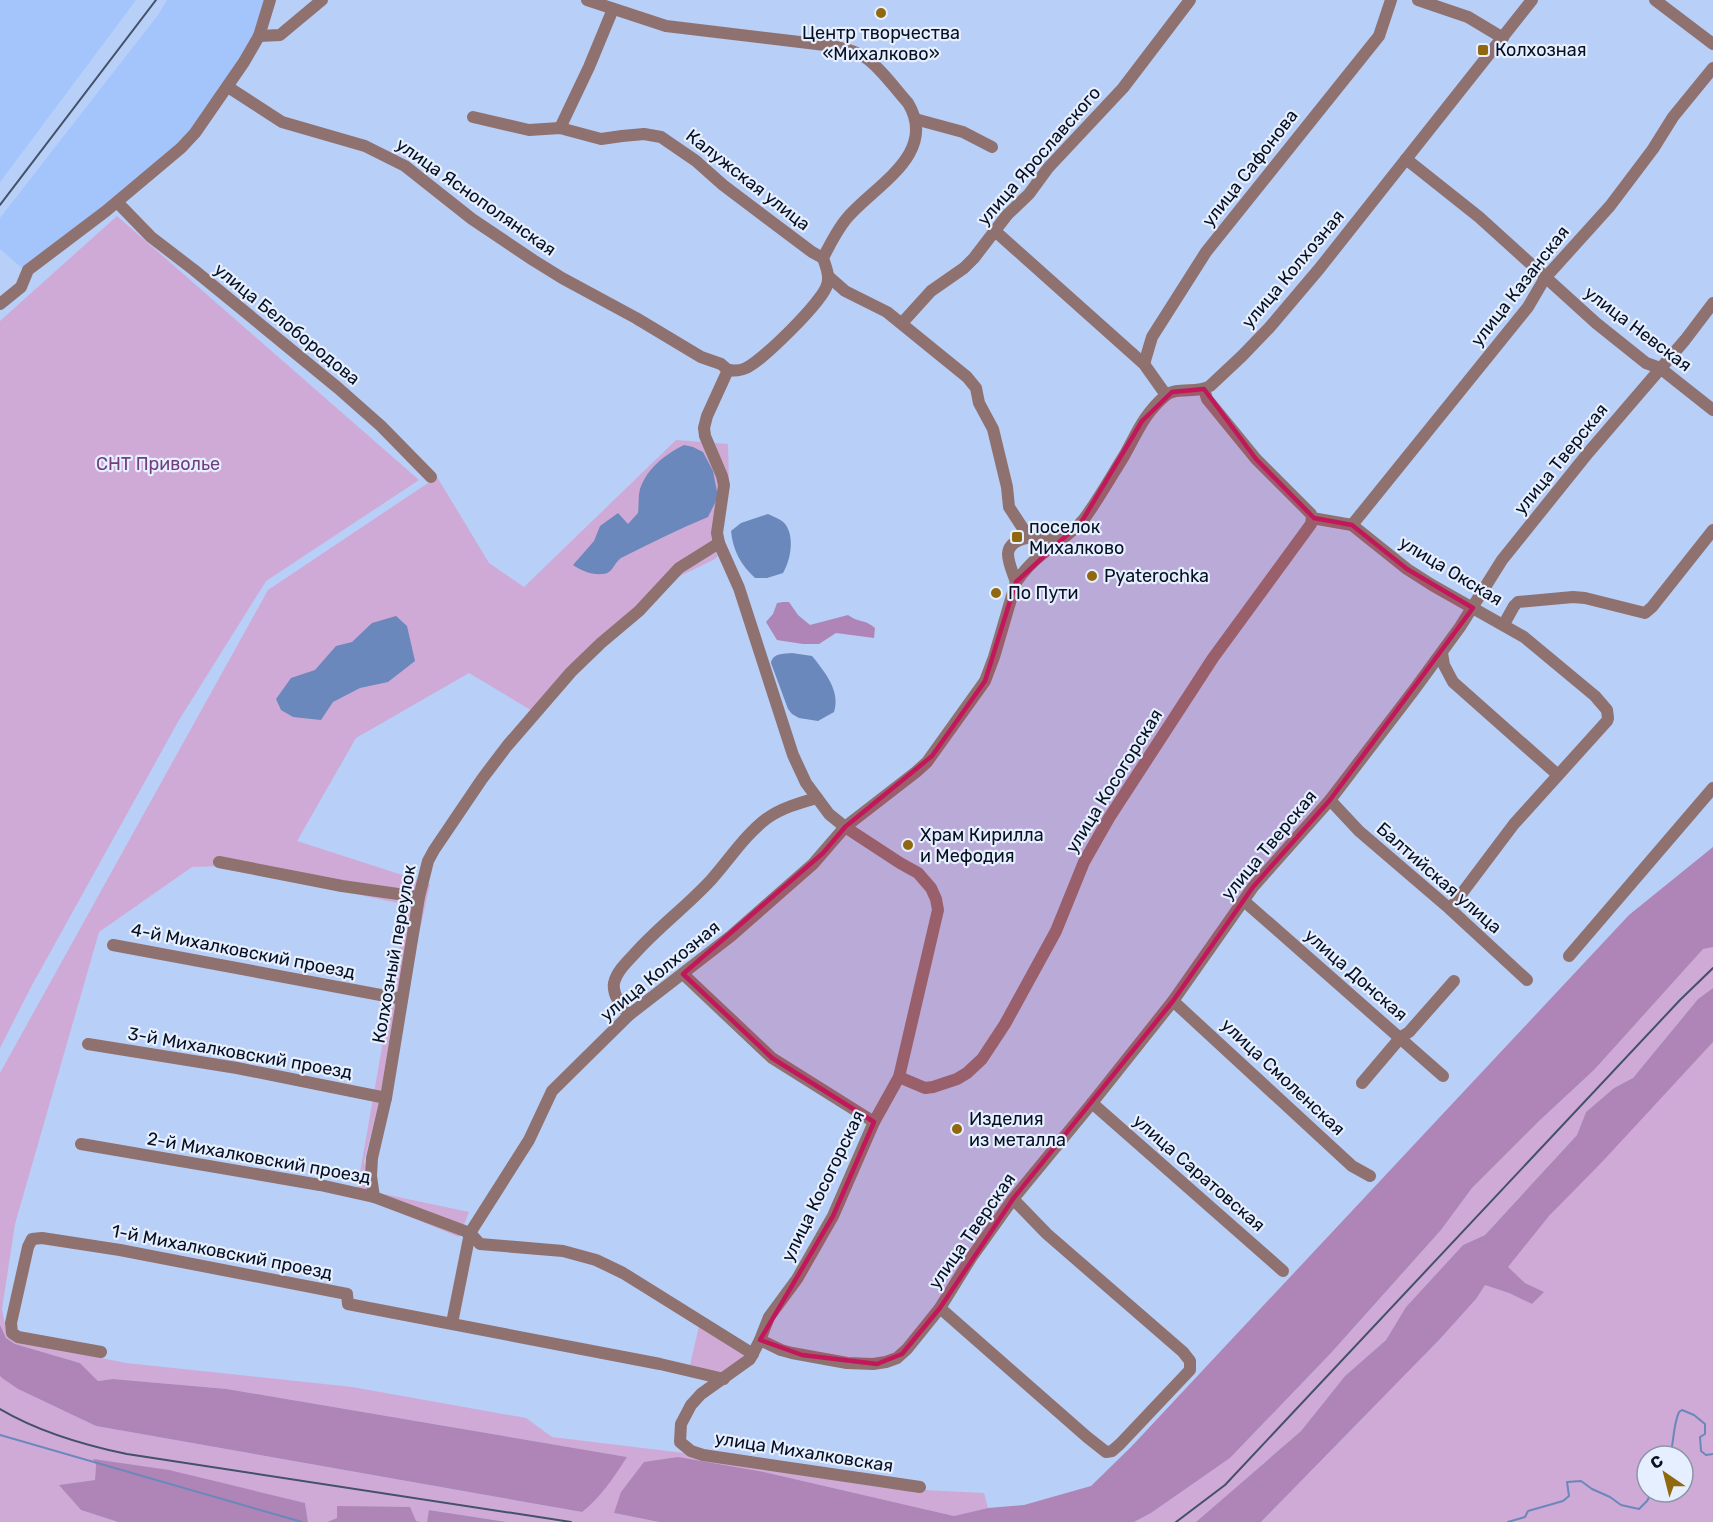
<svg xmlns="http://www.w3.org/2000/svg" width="1713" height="1522" font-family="Rubik,sans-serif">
<rect width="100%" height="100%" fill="#b8cff7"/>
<g fill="#a4c4fc">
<polygon points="0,0 136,0 0,182"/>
<polygon points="167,0 265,0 255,31 225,88 189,135 161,162 22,268 0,249 0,218 158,15"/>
</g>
<g fill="#cfaad6" fill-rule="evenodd">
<polygon points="117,216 419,480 266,581 179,720 31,987 0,1048 0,321"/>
<polygon points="676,440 728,444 729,482 713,533 726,546 715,559 680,576 575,673 539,715 469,673 356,738 297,841 430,884 405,998 364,1162 379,1193 469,1212 459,1237 356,1195 407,905 225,866 192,867 99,932 15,1224 2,1309 7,1335 16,1341 126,1363 352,1387 526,1418 552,1437 692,1454 785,1472 885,1488 984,1493 988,1508 954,1516 764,1472 614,1513 659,1522 507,1522 430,1510 427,1522 421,1522 338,1506 337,1518 327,1522 308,1522 305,1503 93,1460 96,1465 95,1480 60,1485 81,1510 118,1522 0,1522 0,1376 18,1389 96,1426 582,1512 627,1457 227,1389 114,1379 98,1381 80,1363 15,1344 6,1338 0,1325 0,1073 268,590 437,477 489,563 524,587"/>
<polygon points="1713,947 1713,988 1698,999 1633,1078 1614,1088 1586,1112 1577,1135 1485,1235 1463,1245 1406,1307 1386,1340 1345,1376 1301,1431 1196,1522 1134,1522 1151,1513 1230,1458 1331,1353 1441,1230 1472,1188 1539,1121 1594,1070 1703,948"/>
<path d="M1713,1042V1522H1261L1440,1339L1476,1299L1485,1284L1509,1293L1532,1304L1543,1292L1525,1283L1507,1267L1549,1216ZM1647,1456H1683V1492H1647Z"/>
<polygon points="699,1326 745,1355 722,1374 690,1365"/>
</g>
<g fill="#ae85b6">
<path d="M783,602H789L798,615L810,625L848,615C859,623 865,619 875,628L874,638L836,633L819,644H803L777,640L766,622L773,614L777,603Z"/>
<polygon points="1713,847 1713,947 1703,949 1594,1070 1539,1121 1472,1188 1441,1230 1331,1353 1230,1458 1151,1513 1134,1522 659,1522 614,1513 621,1492 644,1462 678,1457 764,1472 954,1516 988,1508 1024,1505 1091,1486 1131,1447 1629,915"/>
<polygon points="1713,988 1713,1042 1602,1162 1549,1216 1508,1267 1525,1283 1544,1292 1532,1304 1509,1293 1485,1285 1476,1299 1440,1339 1261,1522 1196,1522 1301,1431 1345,1376 1386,1340 1406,1307 1463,1245 1485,1235 1577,1135 1586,1112 1614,1088 1633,1078 1698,999"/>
<path d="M0,1325L6,1338L15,1344L80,1363L98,1381L113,1379L227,1389L627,1457C614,1477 601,1497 582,1512L96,1426L18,1389L2,1378L0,1376Z"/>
<polygon points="93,1459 169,1470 305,1503 308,1522 118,1522 81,1510 59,1485 95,1480 96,1465"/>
<polygon points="337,1506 410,1507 416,1521 421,1522 327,1522 337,1518"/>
<polygon points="429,1510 507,1522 427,1522"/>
</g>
<g fill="#6a88bb">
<path d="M684,445L693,447L703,452L713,471L718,497L708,517C679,529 651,543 623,557C614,561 614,573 603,574C591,575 582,571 573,565L594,541L600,526L618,513L628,524L638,513C639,506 638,496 640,489C647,468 666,454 684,445Z"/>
<path d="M768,514C772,516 778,518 782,521C796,532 791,560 783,573L767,578H755C741,565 733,551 731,531L741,523Z"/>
<polygon points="396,616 407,626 415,661 388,682 360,688 333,702 321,720 293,717 281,710 276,699 291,678 315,670 336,646 352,642 372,623"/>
<path d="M792,653L812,656C824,671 841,691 834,712L818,721L799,718L792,714L788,709L771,663C773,653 783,654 792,653Z"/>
</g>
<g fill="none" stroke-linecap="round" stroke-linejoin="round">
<g stroke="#6a88bb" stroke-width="2">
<polyline points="0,1435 302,1522"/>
<path d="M1670,1456C1674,1442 1673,1425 1679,1412L1682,1410L1694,1415L1705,1424V1434L1700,1437L1701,1451L1706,1455L1713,1454"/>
<polyline points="1508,1522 1525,1517 1528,1511 1563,1501 1569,1496 1567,1482 1581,1481 1592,1489 1610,1497 1621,1505 1639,1509 1647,1501 1652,1492"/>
</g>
<g stroke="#8f7170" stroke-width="12">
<path d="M587,0L666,26L825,45C839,47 854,50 866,58C881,68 896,90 908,103C939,154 874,186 847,218C837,230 830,244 823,258C826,267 830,276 827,285C823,301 762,361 746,368C740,371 735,371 728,370"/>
<polyline points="1418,0 1468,17 1503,38"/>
<polyline points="1655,0 1713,44"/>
<polyline points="259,36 280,35 322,0"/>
<polyline points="228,87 282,122 365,146 405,166 472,219 533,260 562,278 636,318 701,357 721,364 728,370"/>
<polyline points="473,117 529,130 560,128 601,139 622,136 644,134 661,137 696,161 723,185 768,219 812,252 823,258"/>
<polyline points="915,119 963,132 992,147"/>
<polyline points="560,128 589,67 613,9"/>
<polyline points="1406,159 1479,217 1596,323 1646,363 1660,368 1713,410"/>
<polyline points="117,202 151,237 194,270 338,388 381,426 431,477"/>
<polyline points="995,231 1144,364 1166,395"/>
<polyline points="828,276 845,291 887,312 967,377 976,388 979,403 993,429 1007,487 1009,507 1026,533 1028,538"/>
<polyline points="0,304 21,287 28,270 106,211 181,148 195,133 244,62 259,36 270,0"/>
<polyline points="902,323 931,291 964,268 974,258 1007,215 1029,194 1048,168 1123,88 1190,0"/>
<polyline points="1144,364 1152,337 1206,252 1379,36 1391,0"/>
<polyline points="728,370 707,416 704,428 705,436 722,476 724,485 717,533 719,543 739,588 793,755 806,783 829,814 845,827 900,863 918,873 931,888 936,899 938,910 899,1077 874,1122 833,1216 797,1279 769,1317 760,1340 750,1359 701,1394 691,1405 681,1424 680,1442 691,1451 703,1455 920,1487"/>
<polyline points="1204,389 1207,399 1256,459 1311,514 1312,518 1352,525 1407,569 1432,585 1524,637 1595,696 1607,710 1608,718 1607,721 1514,824 1450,909"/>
<polyline points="1352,525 1528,307 1545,278 1610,206 1653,149 1673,117 1713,68"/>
<path d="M1016,582C1013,573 1008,563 1008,554C1009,532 1053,537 1068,534"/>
<polyline points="1504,624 1514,606 1518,602 1573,597 1585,598 1645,613 1652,607 1713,530"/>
<polyline points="1442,653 1444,665 1453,682 1558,775"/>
<polyline points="1330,800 1359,831 1450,909 1527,980"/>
<polyline points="219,862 342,886 419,897"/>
<polyline points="1244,901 1443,1076"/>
<polyline points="113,945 402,999"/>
<polyline points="1569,956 1713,788"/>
<polyline points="683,974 772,1058 874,1122"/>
<polyline points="1173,1001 1352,1166 1370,1176"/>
<path d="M629,1015C622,1007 612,995 614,983C617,970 630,959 638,950C661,925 688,905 711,880C729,860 744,836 766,819C781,808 799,803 817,798"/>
<polyline points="88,1044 237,1068 386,1098"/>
<polyline points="899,1077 925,1088 933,1087 957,1079 967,1073 982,1059 1005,1024 1056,931 1084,862 1109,818 1213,658 1311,524 1312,518"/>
<polyline points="1362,1083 1401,1037 1409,1032 1454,981"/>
<polyline points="1092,1103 1283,1271"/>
<polyline points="81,1144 320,1185 374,1197 470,1233 480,1244 563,1251 596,1260 623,1273 753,1354"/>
<polyline points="374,1197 371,1176 372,1158 386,1098 419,897 428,861 434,850 482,779 507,746 571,672 601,643 639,611 679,568 719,543"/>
<polyline points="940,1308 1087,1437 1106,1452 1112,1451 1120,1444 1190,1370 1190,1361 1183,1352 1047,1234 1013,1199"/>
<path d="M452,1323L470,1233L529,1140L552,1091L629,1015L731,936L813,864L845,827L916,772L927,762L985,681L994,657L1016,582C1023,572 1031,563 1041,555C1055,543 1072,534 1084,519C1098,500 1111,477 1124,456C1137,433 1144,414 1165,396C1177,386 1197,394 1210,386L1242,356L1269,328L1319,269L1532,0"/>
<polyline points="760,1340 781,1350 792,1353 847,1363 873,1364 886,1362 897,1358 907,1349 940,1308 971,1258 1013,1199 1092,1103 1173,1001 1253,887 1330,800 1414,690 1460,627 1502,560 1588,453 1685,340 1713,303"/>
<polyline points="101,1352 18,1337 12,1333 11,1323 28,1247 32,1239 42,1238 120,1250 347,1294 348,1304 660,1364 724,1379"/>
</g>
<g stroke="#43516a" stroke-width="2">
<polyline points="0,205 156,0"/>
<path d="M0,1409C39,1432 84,1445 127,1454L571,1522"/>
<polyline points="1176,1522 1225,1485 1680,1000 1713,968"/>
</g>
</g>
<path fill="#c2185b" fill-opacity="0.2" stroke="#c2185b" stroke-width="4.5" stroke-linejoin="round" d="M1204,389L1256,459L1314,518L1352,525L1407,569L1473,608L1330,800L1253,887L1173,1001L1013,1199L940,1308L902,1354L877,1364L802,1355L760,1340L833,1216L874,1122L772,1058L683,974L823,853L845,827L932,756L985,681L1016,582L1082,521L1142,421L1172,392Z"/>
<g fill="#90680f" stroke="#e6efff" stroke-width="2">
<circle cx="881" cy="13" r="6"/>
<rect x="1477" y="44" width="12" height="12" rx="3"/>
<rect x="1011" y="531" width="12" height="12" rx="3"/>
<circle cx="1092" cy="576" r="6"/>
<circle cx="996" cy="593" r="6"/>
<circle cx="908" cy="845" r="6"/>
<circle cx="957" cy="1129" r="6"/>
</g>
<g text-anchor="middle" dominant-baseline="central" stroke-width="4.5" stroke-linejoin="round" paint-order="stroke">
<g font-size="18" fill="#071021" stroke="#e6efff" text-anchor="start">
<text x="881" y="33" text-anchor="middle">Центр творчества<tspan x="881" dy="21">«Михалково»</tspan></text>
<text x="1495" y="50">Колхозная</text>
<text x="1029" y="527">поселок<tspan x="1029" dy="21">Михалково</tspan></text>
<text x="1104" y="576">Pyaterochka</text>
<text x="1008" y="593">По Пути</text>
<text x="920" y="835">Храм Кирилла<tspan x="920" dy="21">и Мефодия</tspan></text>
<text x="969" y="1119">Изделия<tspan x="969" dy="21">из металла</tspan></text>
</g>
<g font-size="18" fill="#071021" stroke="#e6efff">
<text transform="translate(1039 156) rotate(-49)">улица Ярославского</text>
<text transform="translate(1250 168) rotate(-52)">улица Сафонова</text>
<text transform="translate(748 180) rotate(38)">Калужская улица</text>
<text transform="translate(476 197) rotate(35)">улица Яснополянская</text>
<text transform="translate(1293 269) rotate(-50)">улица Колхозная</text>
<text transform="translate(1520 286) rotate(-52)">улица Казанская</text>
<text transform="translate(287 324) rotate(39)">улица Белобородова</text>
<text transform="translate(1638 329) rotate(37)">улица Невская</text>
<text transform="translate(1561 459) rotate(-51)">улица Тверская</text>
<text transform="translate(1451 571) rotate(31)">улица Окская</text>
<text transform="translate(1114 781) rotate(-58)">улица Косогорская</text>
<text transform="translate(1269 845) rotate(-50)">улица Тверская</text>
<text transform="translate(1439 878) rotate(41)">Балтийская улица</text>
<text transform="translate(243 951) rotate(11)">4-й Михалковский проезд</text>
<text transform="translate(394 954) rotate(-80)">Колхозный переулок</text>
<text transform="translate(660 971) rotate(-39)">улица Колхозная</text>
<text transform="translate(1356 975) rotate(41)">улица Донская</text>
<text transform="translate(240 1053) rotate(10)">3-й Михалковский проезд</text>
<text transform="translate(1283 1077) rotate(43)">улица Смоленская</text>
<text transform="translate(259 1158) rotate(10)">2-й Михалковский проезд</text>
<text transform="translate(1199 1173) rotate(41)">улица Саратовская</text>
<text transform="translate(823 1186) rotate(-64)">улица Косогорская</text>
<text transform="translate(972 1231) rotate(-55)">улица Тверская</text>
<text transform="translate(222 1252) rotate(11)">1-й Михалковский проезд</text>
<text transform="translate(804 1452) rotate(9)">улица Михалковская</text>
</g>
<g font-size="18" fill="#723e7d" stroke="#e6efff">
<text x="158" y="464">СНТ Приволье</text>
</g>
</g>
<g transform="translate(1665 1474) rotate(325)"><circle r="28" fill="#e6efff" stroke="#8d96a6" stroke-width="1.5"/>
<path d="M0-4.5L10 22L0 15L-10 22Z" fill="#90680f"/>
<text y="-9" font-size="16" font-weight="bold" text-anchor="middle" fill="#071021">С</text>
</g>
</svg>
